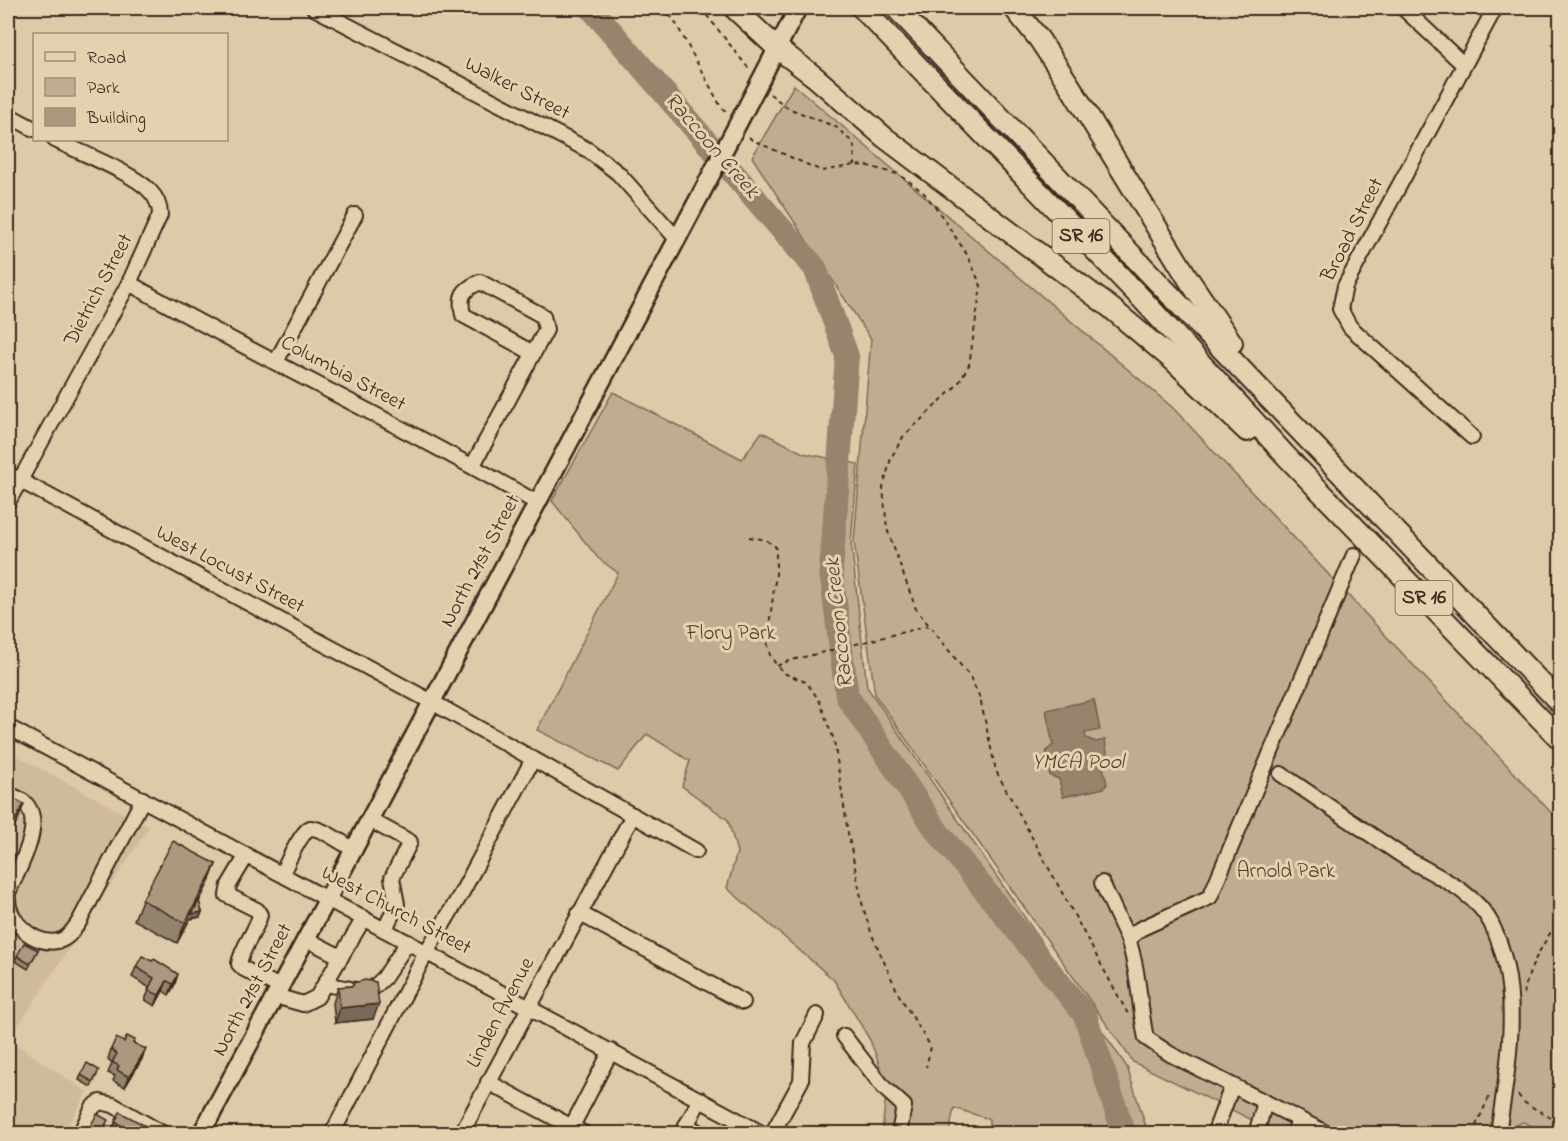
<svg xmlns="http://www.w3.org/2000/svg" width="1568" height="1141" font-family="'Indie Flower',sans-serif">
<rect width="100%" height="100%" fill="#dec9a9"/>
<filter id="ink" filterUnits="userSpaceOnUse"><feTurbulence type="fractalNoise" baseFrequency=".0167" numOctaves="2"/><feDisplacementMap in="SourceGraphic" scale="12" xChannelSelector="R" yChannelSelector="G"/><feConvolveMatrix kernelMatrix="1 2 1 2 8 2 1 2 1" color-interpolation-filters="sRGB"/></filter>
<g filter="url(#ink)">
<polygon fill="#cfba9c" points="8,751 149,827 9,1040 87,1092 64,1133 8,1133"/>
<g fill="#c0ac90" stroke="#7e6b57" stroke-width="1.5">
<polygon points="794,85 1173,408 1560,822 1560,1133 1547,1133 1523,1122 1498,1133 1279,1133 1133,1062 875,695 854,541 871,339 752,157"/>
<polygon points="613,392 742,459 762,432 803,453 858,464 851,541 867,687 1127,1067 1148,1133 989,1133 989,1119 954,1108 949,1133 882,1133 887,1084 870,1040 834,980 727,888 737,852 728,820 682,786 690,761 647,734 618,771 537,730 618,573 598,558 552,501"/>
</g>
<polygon fill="#97846d" stroke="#72604d" stroke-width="1.5" points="1094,700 1100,730 1085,733 1086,738 1096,742 1105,740 1108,759 1102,763 1107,784 1104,788 1063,797 1059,779 1050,776 1046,751 1053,745 1046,710"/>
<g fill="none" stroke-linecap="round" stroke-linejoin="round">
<polyline stroke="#97846d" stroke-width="24" points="591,8 815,268 847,356 831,571 847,696 937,831 1085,1015 1124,1134"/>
<g stroke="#3b2a1e" stroke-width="18">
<g id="minor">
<polyline points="314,8 588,150 618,173 677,239"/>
<polyline points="1403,8 1464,65"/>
<polyline points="8,115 34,129"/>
<path d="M129,283C263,360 403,425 537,503"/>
<polyline points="276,362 355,215"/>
<polyline points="1472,437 1350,327 1340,309 1345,286 1495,8"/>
<path d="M473,465L546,330L543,316L480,282C462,290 459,296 463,315L533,353"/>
<polyline points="8,474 432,702 696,851"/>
<path d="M8,502L129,283L160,215C160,205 156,197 149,190C131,172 79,152 55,140"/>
<polyline points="8,727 763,1134"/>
<path d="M1281,774C1320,800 1359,827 1398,853C1428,873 1474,889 1491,923C1524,989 1508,1064 1498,1134"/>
<path d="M8,794C13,796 21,799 25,803C46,824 17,871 8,893"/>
<polyline points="370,820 410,842 392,878 397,904 385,929"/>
<path d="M247,855L229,885L227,895L257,910L260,915C256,932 242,946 239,964L244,969L280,987"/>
<path d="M282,874C286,865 302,830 310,828C320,827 344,844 354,850"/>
<polyline points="1102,883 1128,939"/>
<path d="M8,899C8,921 34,946 58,941C68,939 73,930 79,922L143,799"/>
<polyline points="579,913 743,1002"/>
<polyline points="306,939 341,957"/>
<polyline points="325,984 356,990 371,990 384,978 408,942"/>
<polyline points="275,996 303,1004 317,997 364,918"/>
<polyline points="844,1036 884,1088 904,1106 899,1134"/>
<polyline points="488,1082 585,1134"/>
<polyline points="686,1125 702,1134"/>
<polyline points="80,1134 93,1107 100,1102 113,1105 164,1134"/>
<polyline points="332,1134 427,951 461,894 533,759"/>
<polyline points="461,1134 633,815"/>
<polyline points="568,1134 611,1051"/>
<polyline points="682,1134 700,1099"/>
<polyline points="772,1134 801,1081 803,1043 817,1015"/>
<polyline points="1214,1134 1232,1086"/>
<polyline points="1256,1134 1265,1102"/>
<polyline points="1294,1134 1299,1119"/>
<path d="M1328,1134L1170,1054L1146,1038C1139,1005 1139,971 1128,939L1140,929L1210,897L1354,555"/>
</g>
</g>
<g stroke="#3b2a1e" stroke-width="21">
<g id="major">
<polyline points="744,112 798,8"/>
<polyline points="201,1134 328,898 701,194"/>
</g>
</g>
<g stroke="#3b2a1e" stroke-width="24">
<g id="highway">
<polyline points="734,8 777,48 815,77 884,137 1111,308 1174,361 1247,431"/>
<polyline points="862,8 1142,299 1287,457 1560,739"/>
<polyline points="896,8 1560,703"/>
<polyline points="1014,8 1039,39 1070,86 1189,280 1232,343"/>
</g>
</g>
<g stroke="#3b2a1e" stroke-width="2" stroke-dasharray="4.5 4.5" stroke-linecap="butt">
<polyline points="663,8 674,20 720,105 727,113"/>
<polyline points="701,8 749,69"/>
<polyline points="770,94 788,108 836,127 851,141 854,146 855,165"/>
<polyline points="749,137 752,140 822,171 855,165 868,166 897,174 910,182 924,193 937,209 968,256 981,286 969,365 958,384 903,437 891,458 883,488 887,529 916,609 970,677 980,698 996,771 1128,1014"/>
<polyline points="749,537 766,540 776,547 776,574 767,641 770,655 777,666 786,674 806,682 819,700 834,740 848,833 863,907 872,935 899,995 931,1047 926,1067"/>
<polyline points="777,666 788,661 928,626"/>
<path d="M1524,994C1529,964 1545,942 1560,917"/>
<polyline points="1518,1095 1525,1103 1560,1123"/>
<polyline points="1472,1134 1490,1095"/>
</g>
<use href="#minor" stroke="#e5d0af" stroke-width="14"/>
<use href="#major" stroke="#e5d0af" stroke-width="16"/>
<use href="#highway" stroke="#e5d0af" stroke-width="20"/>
<g stroke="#3b2a1e" stroke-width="21" stroke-linecap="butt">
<polyline id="major-bridge" points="701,194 744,112"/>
</g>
<use href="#major-bridge" stroke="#e5d0af" stroke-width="16"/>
</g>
<g fill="#93836c" stroke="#3b2a1e" stroke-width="1.5">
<polygon points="216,864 208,884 199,902 202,912 200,917 190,919 177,943 134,920 142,900"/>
<polygon points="38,950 28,969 15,961 17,956"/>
<polygon points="136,967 175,984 169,995 163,991 155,1006 145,1000 150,988 132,977"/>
<polygon points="353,983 373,1019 335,1023 333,1003 338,987 352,986"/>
<polygon points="124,1042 134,1043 142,1059 125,1087 113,1081 115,1076 108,1073 112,1063 108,1059 111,1049"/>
<polygon points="81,1075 97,1075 91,1087 79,1080"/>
<polygon points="115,1122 141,1134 115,1134 112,1132"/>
<polygon points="91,1125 106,1125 101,1134 95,1134 89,1130"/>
</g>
<g fill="#786a58" stroke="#3b2a1e" stroke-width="1.5">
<polygon points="24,804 18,820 8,839 8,834"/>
<polygon points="216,864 208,884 192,914 202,912 200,917 190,919 177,943 185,923"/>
<polygon points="178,974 175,984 169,995 173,984"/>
<polygon points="167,981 163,991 155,1006 159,995"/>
<polygon points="379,1004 373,1019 335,1023 340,1008"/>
<polygon points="146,1049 142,1059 125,1087 129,1077"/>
</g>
<g fill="#ab987e" stroke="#3b2a1e" stroke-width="1.5">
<polygon points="8,796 24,804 8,834"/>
<polygon points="173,841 216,864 185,923 142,900"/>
<polygon points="199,901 202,912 192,914"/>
<polygon points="24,943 38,950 30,964 17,956"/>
<polygon points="142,956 152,961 154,959 178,974 173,984 167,981 159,995 148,990 154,978 136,967"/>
<polygon points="365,980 376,982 379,1004 340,1008 338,987 353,986 353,983"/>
<polygon points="127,1036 135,1040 133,1043 146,1049 129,1077 117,1070 119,1066 112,1062 117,1054 111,1049 116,1038 124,1042"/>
<polygon points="87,1063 99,1070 93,1082 81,1075"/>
<polygon points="120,1112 144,1125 139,1134 121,1134 118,1132 121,1125 115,1122"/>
<polygon points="97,1114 108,1120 102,1131 91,1125"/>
<polygon points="1559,1116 1560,1116 1560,1134 1550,1134"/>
</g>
</g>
<g text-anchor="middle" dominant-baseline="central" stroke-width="6" stroke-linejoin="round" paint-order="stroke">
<g fill="#e5d0af" stroke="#6e5c4a" stroke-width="1.5">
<rect x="1052.5" y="219" width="57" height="34" rx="4.5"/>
<rect x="1395.5" y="581" width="57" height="34" rx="4.5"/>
</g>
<g font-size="20" font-weight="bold" fill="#3b2a1e">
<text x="1081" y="236">SR 16</text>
<text x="1424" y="598">SR 16</text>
</g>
<g font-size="21" fill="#3b2a1e" stroke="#e5d0af">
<text transform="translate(517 89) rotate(27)">Walker Street</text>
<text transform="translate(1353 230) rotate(-63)">Broad Street</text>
<text transform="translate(99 290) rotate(-62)">Dietrich Street</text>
<text transform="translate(343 374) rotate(28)">Columbia Street</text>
<text transform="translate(481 561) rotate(-62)">North 21st Street</text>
<text transform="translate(230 570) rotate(28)">West Locust Street</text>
<text transform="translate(396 911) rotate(28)">West Church Street</text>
<text transform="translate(253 990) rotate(-62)">North 21st Street</text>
<text transform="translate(501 1013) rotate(-62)">Linden Avenue</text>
</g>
<g font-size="21" fill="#4f3e2f" stroke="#e5d0af">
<text x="731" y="634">Flory Park</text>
<text x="1286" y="872">Arnold Park</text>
</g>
<g font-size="22" font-style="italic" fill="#524032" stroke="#e5d0af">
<text transform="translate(711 146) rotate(49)">Raccoon Creek</text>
<text transform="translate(840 623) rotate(-96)">Raccoon Creek</text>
<text x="1078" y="763">YMCA Pool</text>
</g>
</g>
<rect width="1568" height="1141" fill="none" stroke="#e5d0af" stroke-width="30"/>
<rect x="15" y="15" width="1538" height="1111" fill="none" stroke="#3b2a1e" stroke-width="2" filter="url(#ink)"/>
<rect x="33" y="33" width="195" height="108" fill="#e5d0af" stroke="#a18e75" stroke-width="1.5"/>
<rect x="45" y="52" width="30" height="9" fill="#e5d0af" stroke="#a18e75" stroke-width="1.5"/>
<text x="87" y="63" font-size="18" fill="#3b2a1e">Road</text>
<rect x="45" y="78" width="30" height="18" fill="#c0ac90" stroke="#a18e75" stroke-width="1.5"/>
<text x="87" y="93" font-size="18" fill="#3b2a1e">Park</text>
<rect x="45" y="108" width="30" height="18" fill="#ab987e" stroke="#a18e75" stroke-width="1.5"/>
<text x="87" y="123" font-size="18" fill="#3b2a1e">Building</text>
</svg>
